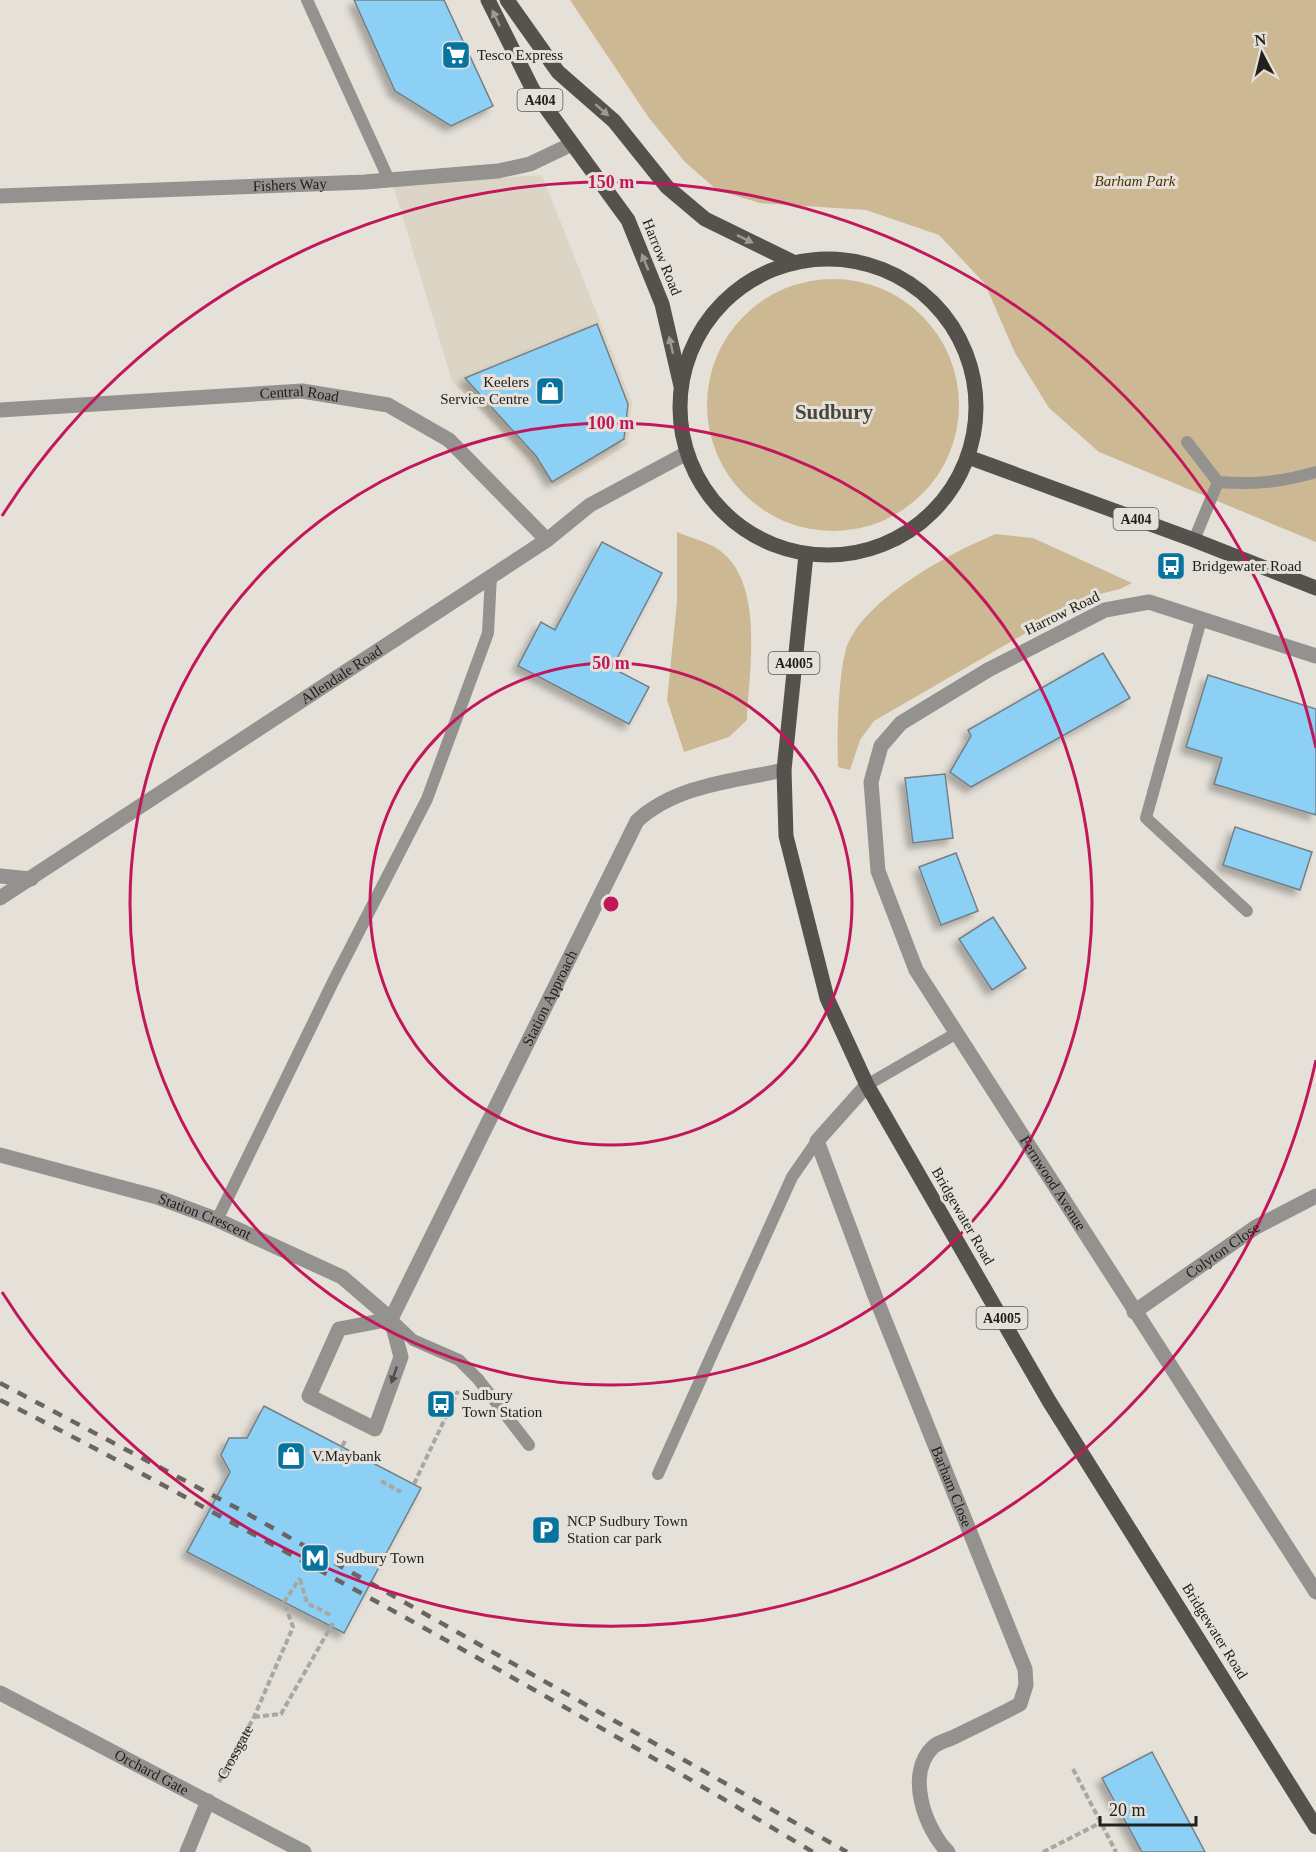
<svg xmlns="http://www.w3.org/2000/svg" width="1316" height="1852" font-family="'Times New Roman',serif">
<defs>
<filter id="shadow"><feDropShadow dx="-5.5" dy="5.5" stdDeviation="3" flood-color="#0004"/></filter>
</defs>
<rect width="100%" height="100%" fill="#e5e1d9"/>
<polygon fill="#dcd4c5" points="542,175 632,402 628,445 556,487 452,381 393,185"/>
<g fill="#cdb894">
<polygon points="570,0 1316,0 1316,542 1099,452 1049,408 1015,353 985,284 939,235 866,210 760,203 717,190 685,162 649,118"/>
<circle cx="833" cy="405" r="126"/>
<path d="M677,532C691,538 712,543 723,553C764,588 749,672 747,720L729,737L684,752L667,700L677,602Z"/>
<path d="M996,534L1033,538L1132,583L1120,589L1088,597L874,721L860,740L850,770L838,767C837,736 838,682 845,653C857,602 951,552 996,534Z"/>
</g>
<g fill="#8cd0f6" stroke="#777e83" stroke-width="1.5" filter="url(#shadow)">
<polygon points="354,0 444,0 493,106 451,126 395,91"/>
<polygon points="597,324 628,404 624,439 552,482 536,456 465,378"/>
<polygon points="602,542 662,573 612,668 649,687 629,724 518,666 541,622 555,630"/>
<polygon points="1103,653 1130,698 971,787 950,772 971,736 968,730"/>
<polygon points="1208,675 1316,709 1316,815 1214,784 1222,758 1186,747"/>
<polygon points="945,774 953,838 913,843 905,778"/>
<polygon points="1235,827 1312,852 1300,890 1223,865"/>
<polygon points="956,853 978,911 941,925 919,867"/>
<polygon points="993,917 1026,968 992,990 959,939"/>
<polygon points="264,1406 421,1488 344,1633 187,1552 230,1472 221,1455 229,1438 247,1438"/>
<polygon points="1152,1752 1205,1852 1142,1852 1102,1778"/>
</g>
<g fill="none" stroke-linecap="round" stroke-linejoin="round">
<g stroke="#aaa6a0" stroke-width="4" stroke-dasharray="6 3" stroke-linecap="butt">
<polyline points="338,1454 345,1441"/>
<polyline points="381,1481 401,1492"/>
<polyline points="414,1484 458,1391"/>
<polyline points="300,1579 307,1603 332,1616"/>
<polyline points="254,1717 281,1714 334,1621"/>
<polyline points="1073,1769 1116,1852"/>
<path id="s1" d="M219,1782L254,1717L293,1627L284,1602L300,1578"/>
<polyline points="1043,1852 1100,1823"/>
</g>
<g stroke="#94928f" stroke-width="12">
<polyline points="307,0 389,180"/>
<polyline points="1187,442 1218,482"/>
<path d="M1194,540L1218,482C1253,485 1282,482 1316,472"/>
<polyline points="1201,620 1146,818 1247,911"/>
<polyline points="867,1085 955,1034"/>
<polyline points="217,1220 334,980 427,799 488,633 491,576"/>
<polyline points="391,1319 413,1340 459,1360 478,1379 529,1445"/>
<polyline points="658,1474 792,1177 817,1141"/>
</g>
<g stroke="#94928f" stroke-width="15">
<path id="s2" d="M0,196L365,182L498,171L530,164L572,144"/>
<path id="s3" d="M0,410L302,391L388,405L449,440L547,540"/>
<path id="s4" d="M1316,656L1149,602L1105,610L988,670L901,723L881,746L871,782L878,871L916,970L1316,1592"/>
<polyline points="0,876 31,879"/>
<path id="s5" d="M867,1085L817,1141L875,1296L1025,1669L1026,1685L1020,1704C998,1716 976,1726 954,1737C948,1740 938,1742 933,1747C905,1774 925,1829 948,1852"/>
<path id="s6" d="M0,1155L157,1197L213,1218L342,1277L391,1319"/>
<path id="s7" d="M1134,1312L1256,1227L1316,1196"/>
<path id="s8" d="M391,1319L339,1329L309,1396L375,1429L401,1357L391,1319L637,821C676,785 734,781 784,770"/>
<path id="s9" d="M0,1693L304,1852"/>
<polyline points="187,1852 208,1801"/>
</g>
<path stroke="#94928f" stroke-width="15" id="s10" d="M0,898L547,540L590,505L685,454"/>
<g stroke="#55524d" stroke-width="15">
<polyline points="488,0 533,90 628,220 662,304 681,386"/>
<polyline points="507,0 558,72 614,121 667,187 705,219 793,262"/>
<circle cx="828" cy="407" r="148"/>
<polyline points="968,457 1194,540 1316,588"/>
<polyline points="806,555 784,770 786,836 827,998 867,1085 1049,1401 1316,1827"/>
</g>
<g stroke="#696662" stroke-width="4.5" stroke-dasharray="10 10" stroke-linecap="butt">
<polyline points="0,1383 248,1514 847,1852"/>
<path d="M0,1400C90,1444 177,1493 264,1540C450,1641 632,1744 813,1852"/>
</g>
</g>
<defs><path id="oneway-solid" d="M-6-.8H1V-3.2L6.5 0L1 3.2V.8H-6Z" transform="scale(1.5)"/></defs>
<g fill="#9d9a93">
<use href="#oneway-solid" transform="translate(496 18) rotate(-115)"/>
<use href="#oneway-solid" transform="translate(602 110) rotate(41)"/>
<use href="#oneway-solid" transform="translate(745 239) rotate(26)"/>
<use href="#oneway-solid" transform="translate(645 262) rotate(-112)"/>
<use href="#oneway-solid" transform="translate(671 345) rotate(-103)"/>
</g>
<use fill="#504e4b" href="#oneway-solid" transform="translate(394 1375) rotate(109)"/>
<g fill="none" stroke="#c2185b" stroke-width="3">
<circle cx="611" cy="904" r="241"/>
<circle cx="611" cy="904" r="481"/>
<path d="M1316 1060A722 722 0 0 1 2 1292M2 516A722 722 0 0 1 1316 748"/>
</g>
<defs>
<g id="supermarket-square" transform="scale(1.5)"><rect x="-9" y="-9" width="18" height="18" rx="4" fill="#06749f" stroke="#e5e1d9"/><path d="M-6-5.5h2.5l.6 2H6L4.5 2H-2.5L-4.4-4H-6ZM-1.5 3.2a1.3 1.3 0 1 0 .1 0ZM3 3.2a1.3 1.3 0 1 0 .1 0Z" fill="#fff"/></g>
<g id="shop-square" transform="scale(1.5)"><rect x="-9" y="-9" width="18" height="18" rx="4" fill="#06749f" stroke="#e5e1d9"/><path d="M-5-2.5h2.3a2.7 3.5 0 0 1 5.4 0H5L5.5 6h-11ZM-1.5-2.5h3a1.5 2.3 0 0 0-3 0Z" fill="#fff"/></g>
<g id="bus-square" transform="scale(1.5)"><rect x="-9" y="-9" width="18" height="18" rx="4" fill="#06749f" stroke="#e5e1d9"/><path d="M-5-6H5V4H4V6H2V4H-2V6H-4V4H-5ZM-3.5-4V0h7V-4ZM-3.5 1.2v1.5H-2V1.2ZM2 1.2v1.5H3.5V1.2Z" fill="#fff"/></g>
<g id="parking-square" transform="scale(1.5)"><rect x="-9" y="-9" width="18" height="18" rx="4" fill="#06749f" stroke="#e5e1d9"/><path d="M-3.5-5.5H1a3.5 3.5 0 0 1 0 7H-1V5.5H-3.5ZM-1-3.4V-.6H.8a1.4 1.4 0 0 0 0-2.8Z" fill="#fff"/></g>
<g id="metro-square" transform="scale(1.5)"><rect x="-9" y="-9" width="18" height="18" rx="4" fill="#06749f" stroke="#e5e1d9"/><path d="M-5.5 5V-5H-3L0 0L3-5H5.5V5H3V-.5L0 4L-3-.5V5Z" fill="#fff"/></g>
</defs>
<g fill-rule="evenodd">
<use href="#supermarket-square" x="456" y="55"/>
<use href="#shop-square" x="550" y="391"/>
<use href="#bus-square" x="1171" y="566"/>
<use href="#bus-square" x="441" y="1404"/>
<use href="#shop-square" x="291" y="1456"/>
<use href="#parking-square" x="546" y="1530"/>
<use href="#metro-square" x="315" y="1558"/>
</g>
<g text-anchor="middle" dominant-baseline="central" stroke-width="6" stroke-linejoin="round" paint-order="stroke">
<g fill="#e5e1d9" stroke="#5c5a56" stroke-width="1.5">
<rect x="517.5" y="89" width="45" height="22" rx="4.5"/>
<rect x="1113.5" y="508" width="45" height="22" rx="4.5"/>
<rect x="768.5" y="652" width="51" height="22" rx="4.5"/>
<rect x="976.5" y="1307" width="51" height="22" rx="4.5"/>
</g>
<g font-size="14" font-weight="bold" fill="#22201e">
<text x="540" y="100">A404</text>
<text x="1136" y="519">A404</text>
<text x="794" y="663">A4005</text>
<text x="1002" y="1318">A4005</text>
</g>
<g font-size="15" fill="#22201e" stroke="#e5e1d9" text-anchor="start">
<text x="477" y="55">Tesco Express</text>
<text x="529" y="382" text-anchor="end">Keelers<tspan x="529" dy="17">Service Centre</tspan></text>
<text x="1192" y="566">Bridgewater Road</text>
<text x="462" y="1395">Sudbury<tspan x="462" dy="17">Town Station</tspan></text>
<text x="312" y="1456">V.Maybank</text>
<text x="567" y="1521">NCP Sudbury Town<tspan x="567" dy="17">Station car park</tspan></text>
<text x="336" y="1558">Sudbury Town</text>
</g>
<g font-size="15" font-style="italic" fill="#493200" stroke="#e5e1d9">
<text x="1135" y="181">Barham Park</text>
</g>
<g font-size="15" fill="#22201e" stroke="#e5e1d9">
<text stroke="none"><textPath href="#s2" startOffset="290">Fishers Way</textPath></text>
<text transform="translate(662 257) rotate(68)">Harrow Road</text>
<text stroke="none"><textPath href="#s3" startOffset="300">Central Road</textPath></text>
<text transform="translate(1062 613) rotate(-26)">Harrow Road</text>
<text stroke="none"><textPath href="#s10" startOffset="408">Allendale Road</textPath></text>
<text stroke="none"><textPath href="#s8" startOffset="674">Station Approach</textPath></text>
<text stroke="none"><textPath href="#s4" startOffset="970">Fernwood Avenue</textPath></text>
<text transform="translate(963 1216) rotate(60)">Bridgewater Road</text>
<text stroke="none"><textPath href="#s6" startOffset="214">Station Crescent</textPath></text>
<text stroke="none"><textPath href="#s7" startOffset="108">Colyton Close</textPath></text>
<text stroke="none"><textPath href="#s5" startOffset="446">Barham Close</textPath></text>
<text transform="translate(1215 1631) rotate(58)">Bridgewater Road</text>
<text stroke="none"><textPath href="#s1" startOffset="34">Crossgate</textPath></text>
<text stroke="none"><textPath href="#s9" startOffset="171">Orchard Gate</textPath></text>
</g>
<g font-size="21" font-weight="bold" fill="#48453e" stroke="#e5e1d9">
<text x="834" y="412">Sudbury</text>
</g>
</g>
<circle cx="611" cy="904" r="9" fill="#c2185b" stroke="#e5e1d9" stroke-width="3"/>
<g font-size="18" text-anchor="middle" font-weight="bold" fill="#c2185b" stroke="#e5e1d9" stroke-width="6" stroke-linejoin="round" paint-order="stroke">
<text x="611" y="188">150 m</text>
<text x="611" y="429">100 m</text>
<text x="611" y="669">50 m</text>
</g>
<g transform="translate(1262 54) rotate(353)" stroke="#e5e1d9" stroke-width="4.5" paint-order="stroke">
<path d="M0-4.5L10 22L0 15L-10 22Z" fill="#22201e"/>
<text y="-9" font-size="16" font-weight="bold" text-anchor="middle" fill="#22201e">N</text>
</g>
<path d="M1100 1816v9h96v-9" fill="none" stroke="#22201e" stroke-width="3"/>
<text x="1109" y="1816" font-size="18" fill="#22201e" stroke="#e5e1d9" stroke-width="4.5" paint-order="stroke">20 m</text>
</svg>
